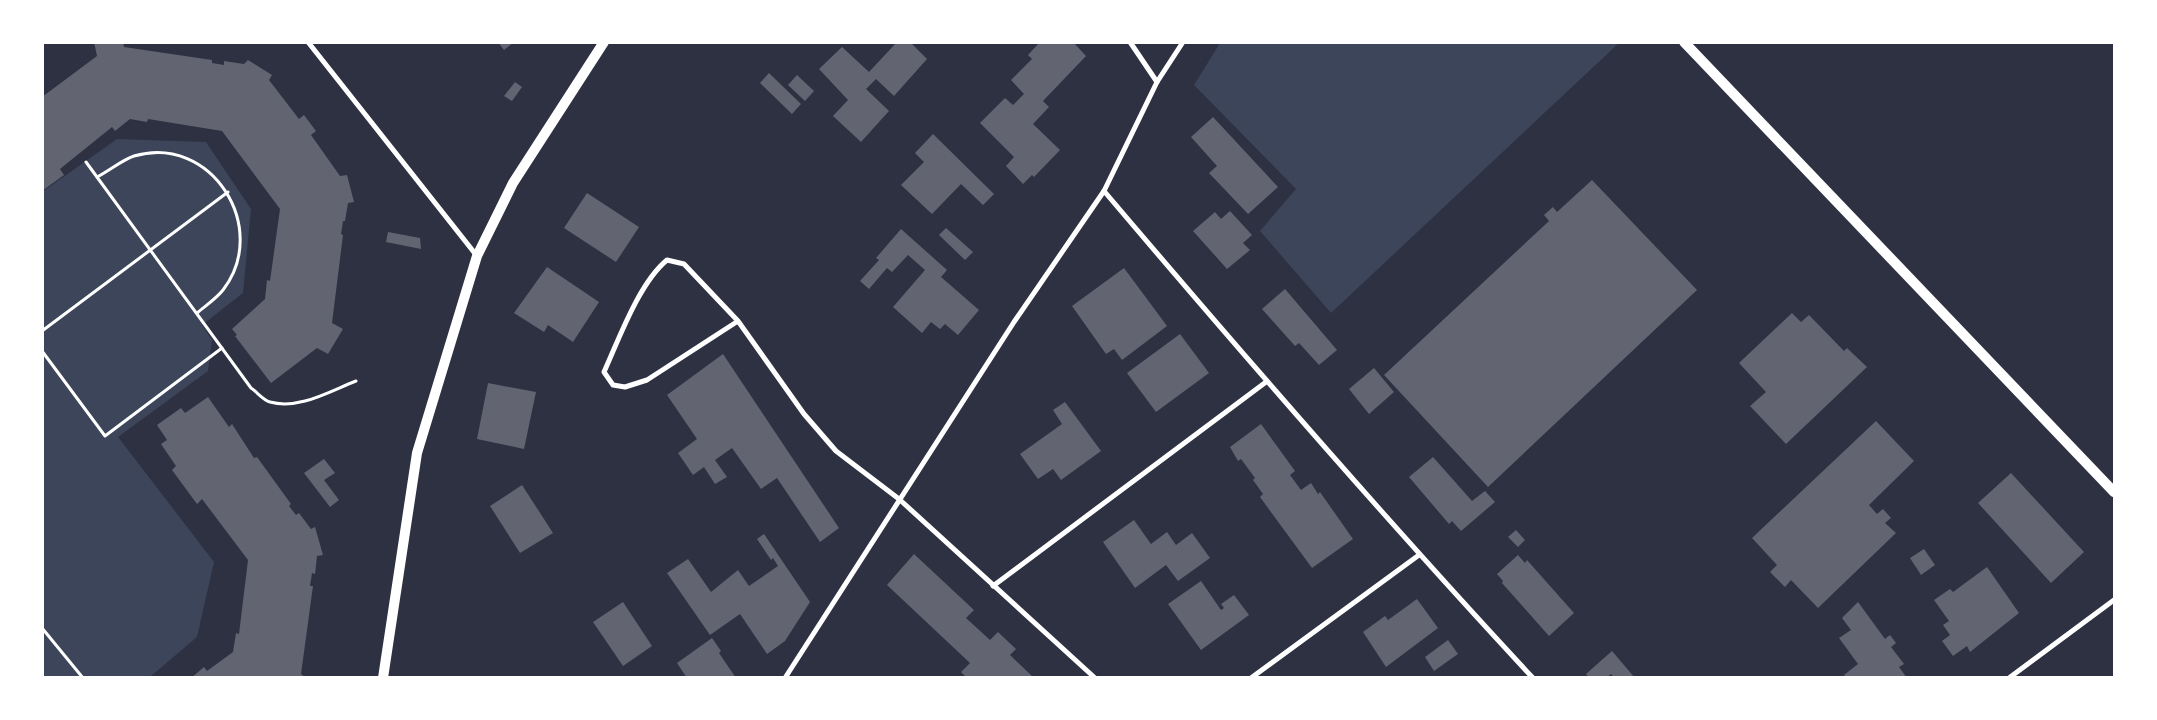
<svg xmlns="http://www.w3.org/2000/svg" width="2157" height="720" font-family="'IBM Plex Sans',sans-serif">
<rect width="100%" height="100%" fill="#2d3142"/>
<g fill="#3c4559">
<polygon points="1220,43 1220,42 1619,43 1331,313 1260,231 1296,189 1194,85"/>
<polygon points="117,139 206,142 251,209 243,293 202,325 212,340 208,371 118,437 214,562 197,637 150,677 43,677 42,192"/>
</g>
<g fill="#626471">
<polygon points="94,42 123,42 124,47 212,60 212,63 224,65 224,61 244,64 248,60 272,75 269,80 299,119 304,115 316,131 311,135 340,176 347,175 354,202 348,203 345,221 343,221 341,234 343,235 332,323 343,329 328,354 317,348 271,383 235,336 237,335 232,329 265,299 267,280 270,281 280,209 222,131 148,119 147,122 130,119 115,131 112,127 60,169 64,175 42,191 42,97 97,56"/>
<polygon points="498,42 514,42 504,50"/>
<polygon points="897,42 910,42 927,59 894,96 876,79 866,89 889,111 861,142 833,116 848,100 819,69 842,47 869,72"/>
<polygon points="1040,42 1073,42 1086,56 1043,101 1049,107 1033,124 1060,150 1034,177 1032,175 1023,184 1006,166 1014,157 980,123 1005,98 1013,105 1024,94 1011,80 1032,59 1028,55"/>
<polygon points="769,73 801,104 792,114 760,83"/>
<polygon points="797,75 814,91 805,101 788,85"/>
<polygon points="515,82 522,87 512,101 504,96"/>
<polygon points="1213,117 1278,187 1248,214 1209,173 1217,166 1191,137"/>
<polygon points="933,134 994,194 983,205 961,184 932,214 901,185 924,162 915,153"/>
<polygon points="1592,180 1697,290 1488,487 1384,375 1549,221 1544,215 1553,207 1557,212"/>
<polygon points="587,193 639,227 616,262 564,228"/>
<polygon points="1230,211 1252,235 1243,243 1250,250 1227,269 1193,231 1215,212 1221,219"/>
<polygon points="946,228 973,252 965,260 939,235"/>
<polygon points="901,229 947,270 941,277 979,310 958,335 945,324 940,329 931,322 922,333 893,307 925,270 908,255 892,272 887,268 869,289 860,281 879,260 876,258"/>
<polygon points="388,232 420,238 421,249 386,242"/>
<polygon points="547,267 599,302 573,342 548,325 544,332 514,313"/>
<polygon points="1124,268 1167,326 1122,360 1114,349 1106,354 1072,306"/>
<polygon points="1285,289 1337,350 1319,365 1299,343 1295,346 1262,309"/>
<polygon points="1792,313 1801,322 1809,315 1844,351 1847,348 1867,367 1786,444 1750,406 1766,392 1739,363"/>
<polygon points="1180,334 1209,373 1156,412 1127,373"/>
<polygon points="723,354 839,528 820,542 777,478 761,489 732,448 715,460 727,477 715,484 704,467 693,475 678,453 697,439 667,395"/>
<polygon points="1374,368 1394,392 1369,414 1349,389"/>
<polygon points="488,383 536,392 524,449 477,439"/>
<polygon points="208,397 229,427 232,424 254,458 257,457 291,504 289,506 296,515 299,513 311,529 315,527 323,555 317,556 315,574 312,573 310,586 313,586 301,674 306,678 191,678 204,667 207,671 233,652 236,633 239,634 248,560 202,499 197,504 172,470 176,466 161,444 167,440 157,425 181,408 185,413"/>
<polygon points="1065,402 1101,451 1061,480 1053,469 1038,479 1020,454 1062,424 1053,410"/>
<polygon points="1876,421 1914,461 1869,505 1877,514 1883,509 1891,518 1885,523 1896,533 1818,608 1791,580 1785,587 1770,572 1777,565 1752,538"/>
<polygon points="1261,424 1295,471 1290,475 1301,490 1311,483 1318,494 1320,492 1353,539 1312,568 1260,497 1263,494 1253,480 1255,478 1241,459 1238,461 1230,447"/>
<polygon points="1433,457 1472,501 1485,491 1495,502 1461,531 1452,521 1449,524 1409,477"/>
<polygon points="324,459 335,473 324,480 339,500 330,507 304,473"/>
<polygon points="2011,473 2084,552 2051,583 1978,503"/>
<polygon points="522,485 553,533 520,553 490,506"/>
<polygon points="1134,520 1151,544 1167,532 1176,545 1192,533 1210,558 1178,581 1166,565 1135,588 1103,542"/>
<polygon points="1516,530 1525,540 1518,547 1508,537"/>
<polygon points="764,534 810,602 785,641 767,654 740,614 710,635 667,573 688,559 711,592 738,570 749,586 778,566 773,558 771,560 757,539"/>
<polygon points="1924,549 1935,565 1921,575 1910,558"/>
<polygon points="914,554 974,610 966,618 990,640 998,632 1016,649 1010,655 1034,678 967,678 961,672 970,663 887,585"/>
<polygon points="1518,555 1525,563 1527,560 1574,613 1549,636 1502,583 1503,581 1497,574"/>
<polygon points="1987,567 2019,613 1970,652 1967,646 1953,656 1942,641 1950,635 1943,625 1949,621 1934,600 1950,589 1953,592"/>
<polygon points="1201,581 1221,610 1224,608 1221,604 1234,595 1249,615 1201,650 1168,604"/>
<polygon points="1417,599 1438,628 1386,667 1363,632 1385,616 1388,620"/>
<polygon points="623,602 652,646 623,666 593,622"/>
<polygon points="1858,602 1885,639 1890,635 1896,643 1891,647 1904,664 1899,667 1907,678 1846,678 1844,675 1858,664 1839,638 1851,630 1842,618"/>
<polygon points="712,638 721,651 719,653 736,678 687,678 677,663"/>
<polygon points="1448,640 1458,654 1434,671 1425,657"/>
<polygon points="1612,651 1635,678 1614,678 1611,674 1606,678 1589,678 1586,674"/>
</g>
<g fill="none" stroke-linecap="round" stroke-linejoin="round">
<g stroke="#fff" stroke-width="3">
<path d="M86,162L251,388C257,392 263,400 270,402C299,410 330,391 356,381"/>
<path d="M97,177C109,171 122,160 134,156C211,133 271,228 223,290C216,299 205,306 197,313"/>
<polyline points="42,331 228,192"/>
<polyline points="42,351 105,436 222,348"/>
<polyline points="42,628 83,678"/>
</g>
<g stroke="#fff" stroke-width="5">
<polyline points="308,42 477,256"/>
<polyline points="1130,42 1157,82"/>
<path d="M1104,191C1244,356 1385,519 1533,678"/>
<path d="M738,321L647,380L625,387L613,385L604,372C619,339 639,283 667,260L684,264L738,321L804,414L836,451L899,499L1095,678"/>
<polyline points="993,586 1266,382"/>
<polyline points="785,678 1014,322 1104,191 1157,82 1183,42"/>
<polyline points="1251,678 1419,555"/>
<polyline points="2009,678 2114,600"/>
</g>
<g stroke="#fff" stroke-width="10">
<polyline points="1684,42 2114,492"/>
<polyline points="383,678 417,453 477,256 513,183 604,42"/>
</g>
</g>
<rect width="2157" height="720" fill="none" stroke="#ffffff" stroke-width="88"/>
</svg>
